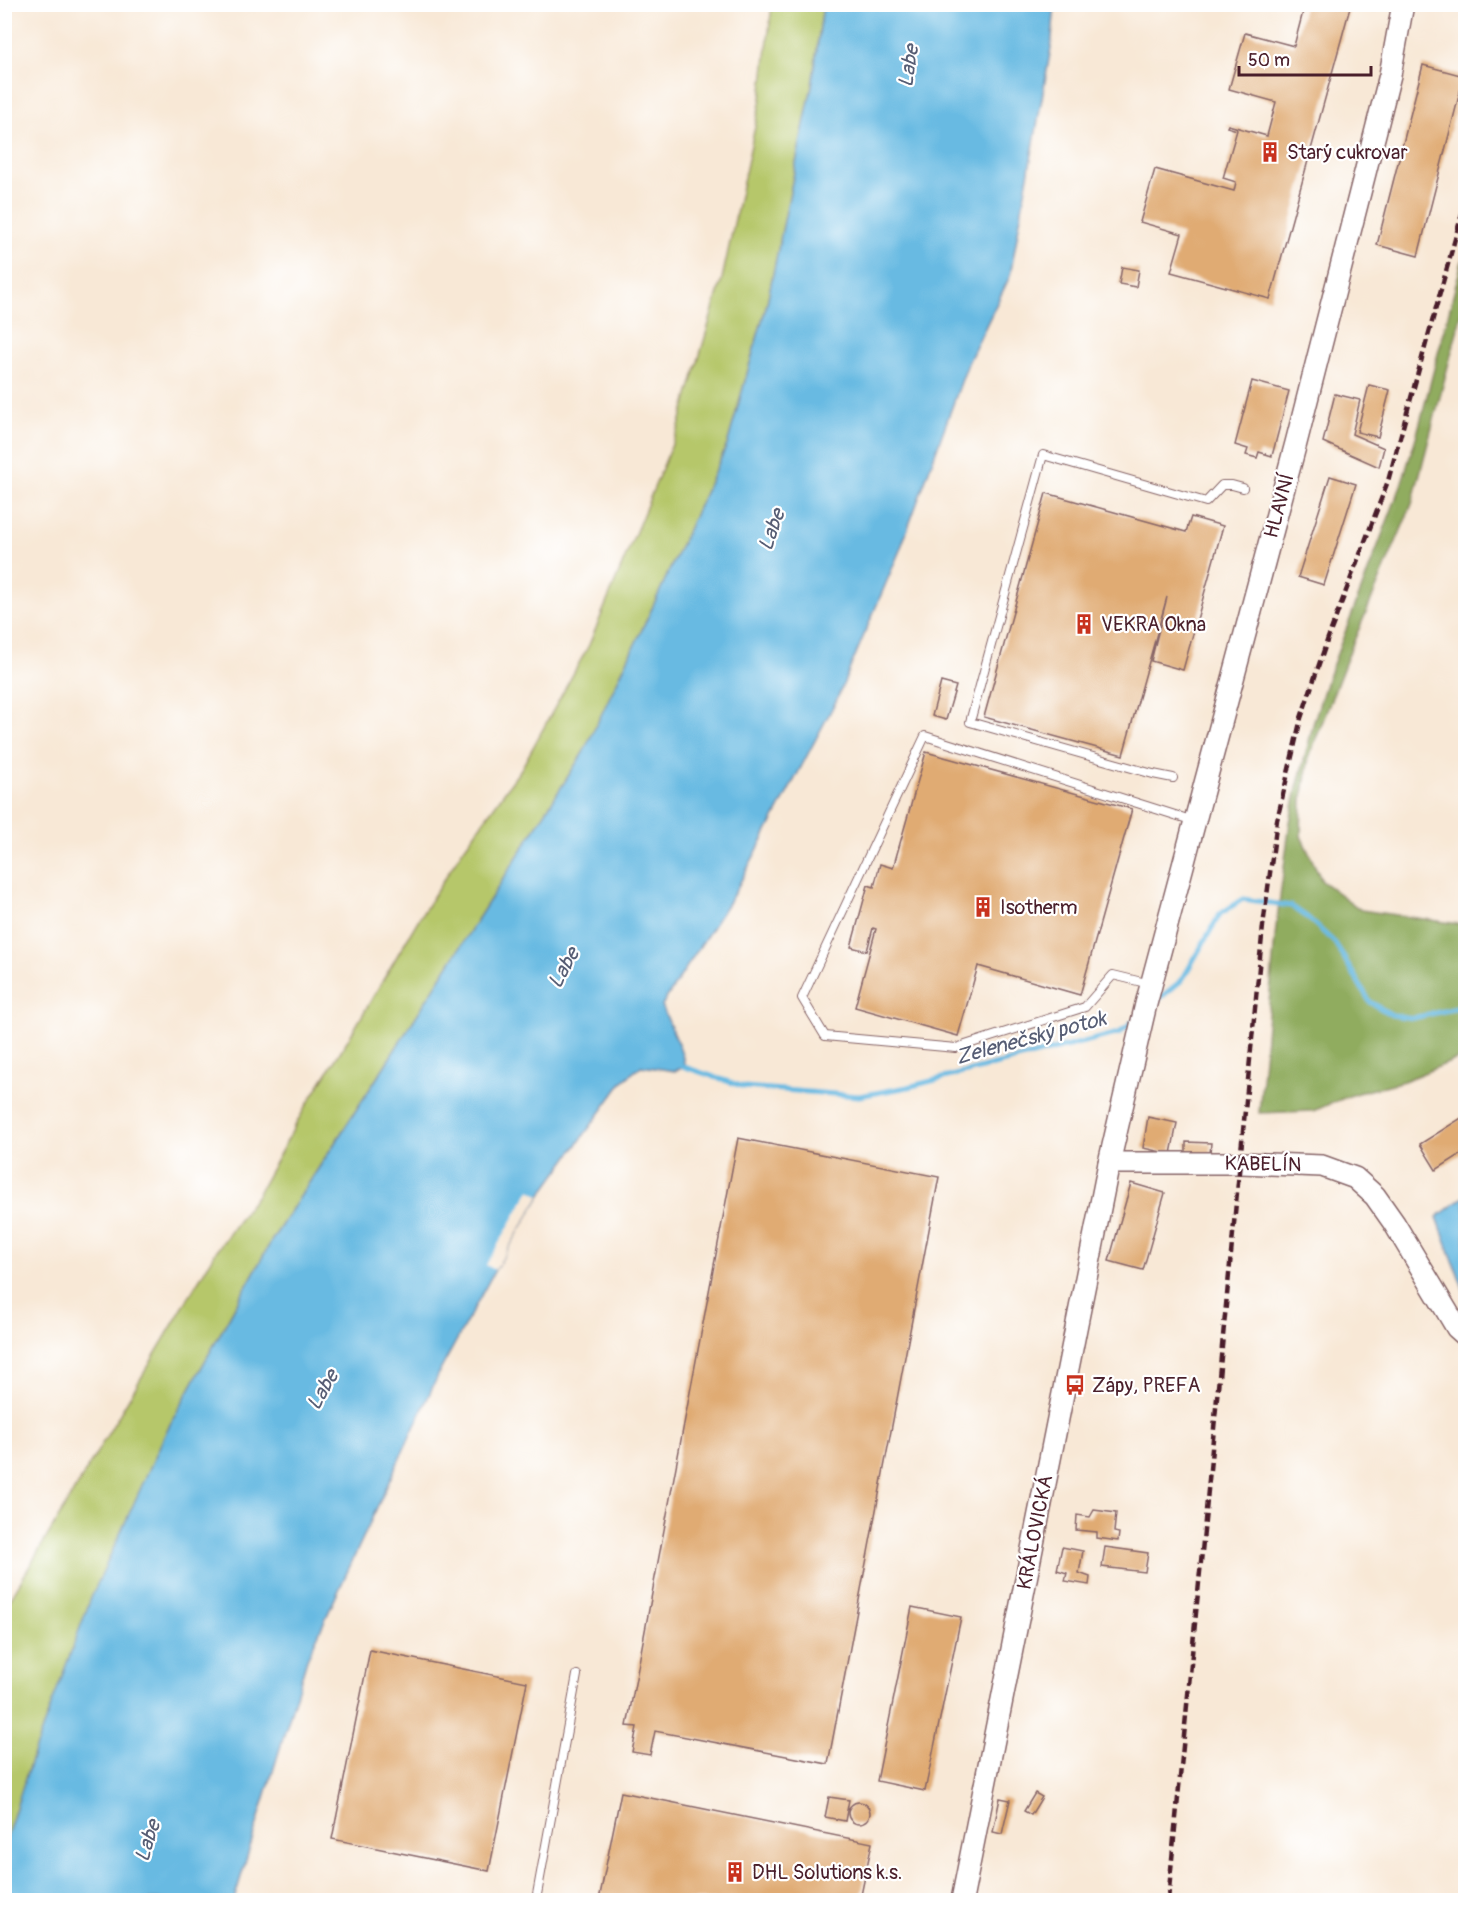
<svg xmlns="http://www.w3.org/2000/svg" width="1470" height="1905" font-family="Pangolin,sans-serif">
<rect width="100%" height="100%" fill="#fff"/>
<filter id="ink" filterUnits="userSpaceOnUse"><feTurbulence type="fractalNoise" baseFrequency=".0167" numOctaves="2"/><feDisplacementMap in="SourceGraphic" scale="12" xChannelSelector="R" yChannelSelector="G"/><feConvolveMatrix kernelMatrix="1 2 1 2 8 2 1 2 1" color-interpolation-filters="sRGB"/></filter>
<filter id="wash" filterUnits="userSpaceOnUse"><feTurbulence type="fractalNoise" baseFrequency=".008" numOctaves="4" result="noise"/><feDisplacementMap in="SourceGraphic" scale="24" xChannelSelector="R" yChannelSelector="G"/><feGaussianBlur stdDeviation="1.35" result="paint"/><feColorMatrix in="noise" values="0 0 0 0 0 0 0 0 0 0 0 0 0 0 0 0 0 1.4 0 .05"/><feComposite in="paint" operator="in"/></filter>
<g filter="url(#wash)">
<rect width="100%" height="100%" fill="#f8e8d6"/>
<polygon fill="#b6c76a" stroke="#80734a" stroke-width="1.5" points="772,5 823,5 812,86 767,303 727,445 648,617 583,753 384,1067 272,1240 167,1430 32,1757 5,1843 4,1613 6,1606 215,1253 257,1195 305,1108 352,1033 417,922 462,851 521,769 589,645 678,430 722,279 761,99"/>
<polygon fill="#90ac5e" stroke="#6d6644" stroke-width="1.5" points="1465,250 1465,301 1412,504 1351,648 1309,757 1302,799 1301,836 1322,881 1361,910 1465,925 1465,1056 1404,1081 1354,1094 1313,1111 1259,1113 1276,927 1290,822 1297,788 1314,721 1327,680 1401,485 1417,434"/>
<g fill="#67bae2" stroke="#586c86" stroke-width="1.5">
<path d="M823,5H1055L1051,48L1010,276L968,363L900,550L837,699L735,892L662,1005C667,1021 686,1055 684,1067L675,1071L641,1066L623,1081L540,1196L495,1270L441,1369L307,1659L234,1900H5V1843L32,1757L91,1598L167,1430L272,1240L384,1067L583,753L648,617L727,445L767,303L812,86Z"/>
<polygon points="1465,1196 1465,1293 1437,1217"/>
</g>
<polygon fill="#f8e8d6" points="530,1190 540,1196 495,1270 486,1265"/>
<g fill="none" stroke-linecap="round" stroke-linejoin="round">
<g stroke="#67bae2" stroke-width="5">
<polyline points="1154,1003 1182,980 1220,914 1243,899 1291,906 1307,917 1335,943 1370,1002 1392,1015 1413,1018 1466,1006"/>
<polyline points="679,1065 744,1087 859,1096 908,1087 1119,1033 1136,1019"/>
</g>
</g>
<g id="blocks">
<g fill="#e0ab73">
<polygon points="1305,4 1351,4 1270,299 1171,272 1182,234 1140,222 1155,169 1234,191 1236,182 1223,178 1237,130 1227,127 1228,125 1267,136 1276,102 1229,89 1245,33 1294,46"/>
<polygon points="1423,65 1464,76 1418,256 1377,245"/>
<polygon points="1122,267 1139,270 1136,287 1119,284"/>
<polygon points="1252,381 1289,391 1272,456 1259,452 1257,458 1246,455 1248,449 1235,445"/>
<polygon points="1369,385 1390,390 1378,437 1357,432"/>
<polygon points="1335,394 1360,400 1352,434 1384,448 1379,467 1323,442"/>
<polygon points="1330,476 1356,484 1324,585 1298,577"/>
<polygon points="1046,493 1186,532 1191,517 1223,526 1183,670 1151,661 1167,597 1123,755 984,717"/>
<polygon points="941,682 956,686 946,720 932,716"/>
<polygon points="926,752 1132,809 1080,995 978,966 958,1036 855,1007 876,929 873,928 867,951 851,947 868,885 874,887 880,864 893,868"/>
<polygon points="1466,1115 1466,1151 1436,1170 1420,1144"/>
<polygon points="1148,1117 1177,1123 1171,1154 1143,1148"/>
<polygon points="738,1138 939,1177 828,1764 655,1731 650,1755 632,1752 637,1727 627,1726"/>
<polygon points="1186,1142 1211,1143 1210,1154 1186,1154"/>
<polygon points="1131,1183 1165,1193 1143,1270 1109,1261"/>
<polygon points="1094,1510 1116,1513 1114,1532 1119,1533 1118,1541 1097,1538 1097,1532 1076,1530 1077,1515 1090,1517"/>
<polygon points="1062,1547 1083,1551 1079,1573 1090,1577 1089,1585 1065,1581 1067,1573 1057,1570"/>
<polygon points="1105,1547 1148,1553 1145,1572 1102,1567"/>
<polygon points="912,1607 961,1617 925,1791 877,1781"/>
<polygon points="370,1650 527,1682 489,1871 332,1839"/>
<polygon points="621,1792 872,1843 860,1900 599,1900"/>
<polygon points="1035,1793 1042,1797 1031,1815 1024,1811"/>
<polygon points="829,1797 849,1800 845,1821 825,1817"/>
<polygon points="1000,1798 1010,1800 1002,1834 993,1832"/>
<circle cx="859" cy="1813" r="11"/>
</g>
</g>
</g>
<g filter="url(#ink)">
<use href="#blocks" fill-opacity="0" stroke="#876567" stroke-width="1.5"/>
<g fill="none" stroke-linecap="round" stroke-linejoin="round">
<g stroke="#876567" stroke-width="10">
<g id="lane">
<polyline points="1173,778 1153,774 970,722 1043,455 1206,502 1222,485 1232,485 1243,488"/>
<polyline points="1150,984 1113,975 1085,1007 956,1048 825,1036 802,998 925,736 1194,821"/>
<polyline points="536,1900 577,1675"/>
</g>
</g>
<g stroke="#876567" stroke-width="24">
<g id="secondary">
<polyline points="1109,1163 1241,1163 1322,1166 1355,1178 1375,1196 1394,1223 1457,1328 1466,1336"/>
<polyline points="962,1900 1109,1163 1146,1004 1296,443 1390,75 1403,4"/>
</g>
</g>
<use href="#lane" stroke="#fff" stroke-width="8"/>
<use href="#secondary" stroke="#fff" stroke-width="21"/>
<polyline stroke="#4a1f2b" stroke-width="4.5" stroke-dasharray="9 4.5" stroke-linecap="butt" points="1168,1900 1263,926 1277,820 1301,718 1328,638 1388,481 1466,199"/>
</g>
</g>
<defs>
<g id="building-bare" transform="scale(1.62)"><path d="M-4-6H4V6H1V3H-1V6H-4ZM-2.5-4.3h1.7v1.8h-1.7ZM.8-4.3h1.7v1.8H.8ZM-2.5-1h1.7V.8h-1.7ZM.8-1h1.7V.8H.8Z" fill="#c8321e" stroke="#fff" stroke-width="2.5" paint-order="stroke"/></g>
<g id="bus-bare" transform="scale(1.62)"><path d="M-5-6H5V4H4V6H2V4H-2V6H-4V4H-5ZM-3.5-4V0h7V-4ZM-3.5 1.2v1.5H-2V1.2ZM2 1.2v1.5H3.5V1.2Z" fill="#c8321e" stroke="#fff" stroke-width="2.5" paint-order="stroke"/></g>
</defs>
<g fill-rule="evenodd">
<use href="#building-bare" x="1270" y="152"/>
<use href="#building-bare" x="1084" y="624"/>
<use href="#building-bare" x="983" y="907"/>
<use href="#bus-bare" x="1075" y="1385"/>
<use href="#building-bare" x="735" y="1872"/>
</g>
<g text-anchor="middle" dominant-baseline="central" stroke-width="4.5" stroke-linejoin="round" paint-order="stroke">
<g font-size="20" fill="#4a1f2b" stroke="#fff" text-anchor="start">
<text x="1287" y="152">Starý cukrovar</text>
<text x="1101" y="624">VEKRA Okna</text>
<text x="1000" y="907">Isotherm</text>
<text x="1092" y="1385">Zápy, PREFA</text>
<text x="752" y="1872">DHL Solutions k.s.</text>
</g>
<g font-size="20" fill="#4a1f2b" stroke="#fff">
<text transform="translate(1279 506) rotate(-75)">HLAVNÍ</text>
<text transform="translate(1263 1164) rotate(1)">KABELÍN</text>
<text transform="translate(1035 1532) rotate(-79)">KRÁLOVICKÁ</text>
</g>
<g font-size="21" font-style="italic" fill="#565d74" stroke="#fff">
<text transform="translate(909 66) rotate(-81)">Labe</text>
<text transform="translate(772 530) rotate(-70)">Labe</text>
<text transform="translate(564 968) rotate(-61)">Labe</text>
<text transform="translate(1031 1038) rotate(-15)">Zelenečský potok</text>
<text transform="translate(323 1390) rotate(-60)">Labe</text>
<text transform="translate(148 1841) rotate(-72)">Labe</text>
</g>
</g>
<rect width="1470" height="1905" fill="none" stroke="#fff" stroke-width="24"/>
<path d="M1239 66v9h132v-9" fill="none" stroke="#4a1f2b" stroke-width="3"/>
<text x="1248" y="66" font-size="18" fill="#4a1f2b" stroke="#ffffff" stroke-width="4.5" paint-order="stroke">50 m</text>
</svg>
